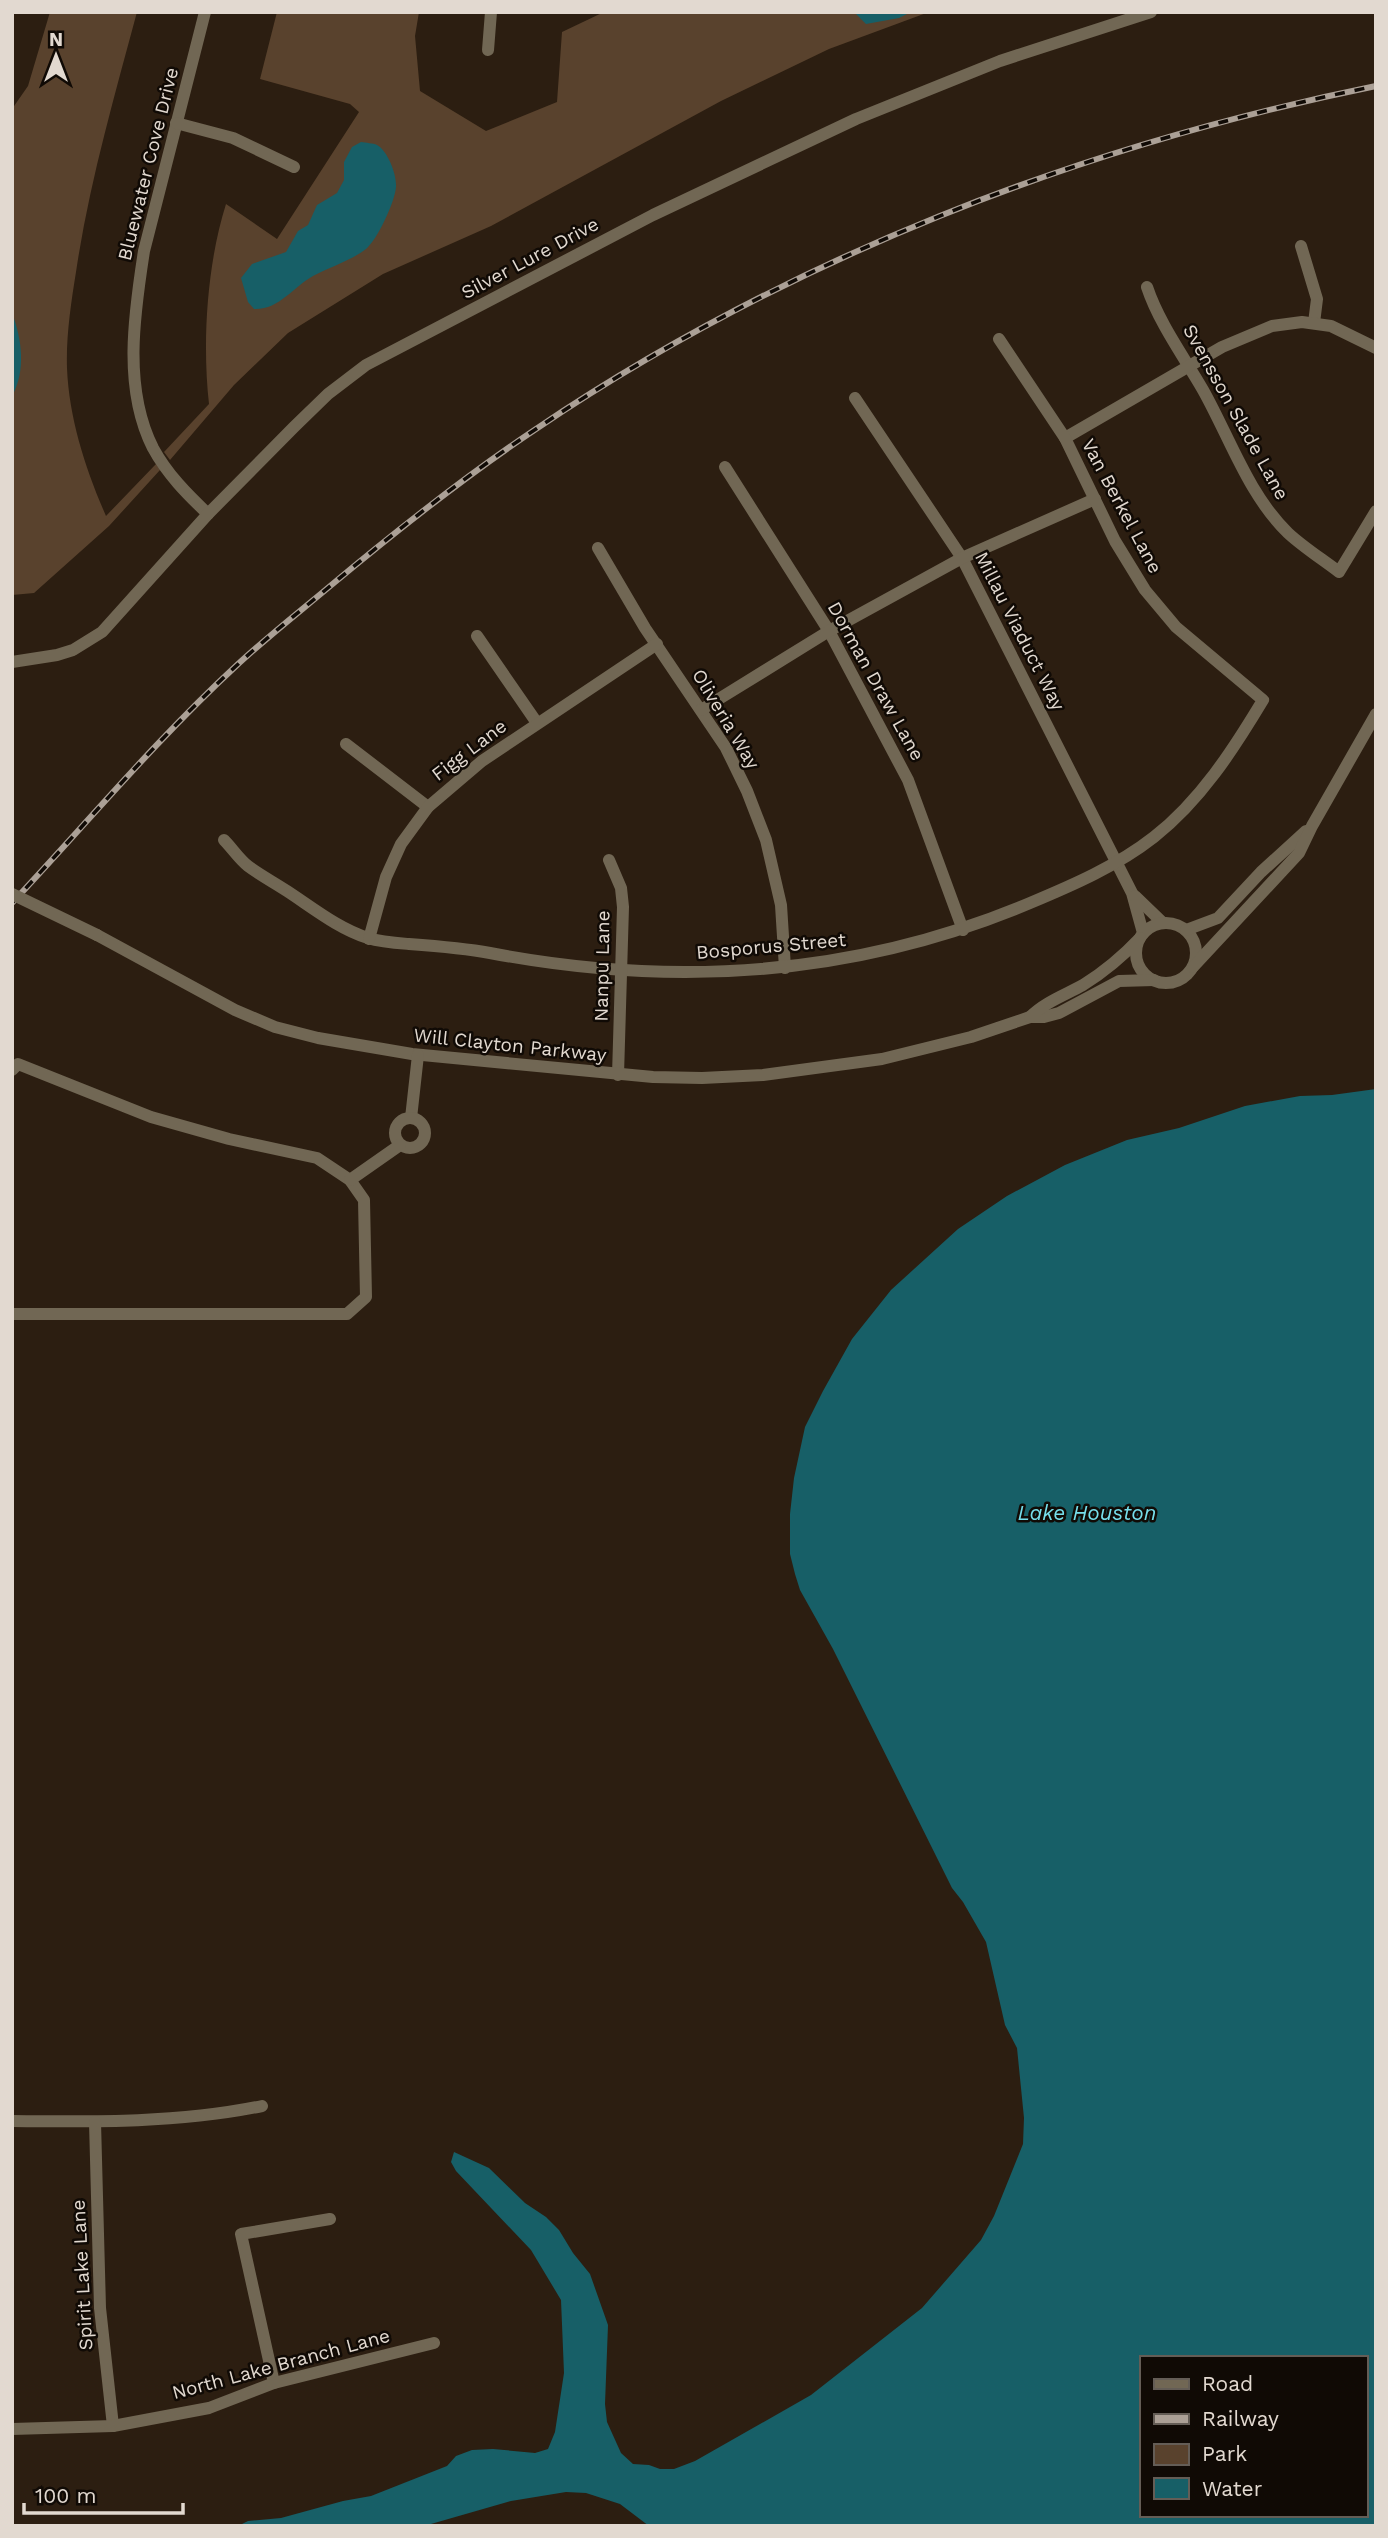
<svg xmlns="http://www.w3.org/2000/svg" width="1388" height="2538" font-family="'Work Sans',sans-serif">
<rect width="100%" height="100%" fill="#2c1e11"/>
<g fill="#59422d">
<path d="M50,12H137C114,98 89,184 76,272C71,303 66,336 67,368C69,419 86,470 106,516L156,464L160,470L109,526L34,593L12,595V109L28,86Z"/>
<path d="M277,12H419L415,36L420,91L486,131L557,102L562,32L604,12H929L829,49L721,101L491,226L383,274L288,333L234,385L170,460L164,452L209,404C202,342 207,264 226,204L277,239L359,112L350,104L260,79Z"/>
</g>
<g fill="#175f67" fill-rule="evenodd">
<polygon points="854,12 911,12 899,18 866,24"/>
<path d="M361,142C366,143 373,143 377,145C388,151 397,175 396,187C395,202 377,240 366,249C350,261 330,267 313,276C293,287 279,310 254,309L248,302L241,278L252,264L286,252L298,231L308,225L317,205L337,193L344,180V162L352,147Z"/>
<path d="M12,313C22,339 26,371 12,396Z"/>
<path d="M1376,1089V2526H649L620,2504L586,2493L566,2492L511,2501L424,2526H238L248,2521L281,2518L343,2501L371,2496L447,2466L456,2456L472,2450L493,2449L535,2453L548,2449L555,2432L564,2373L561,2300L531,2250L456,2171L451,2162L454,2152L489,2168L525,2203L546,2217L559,2230L573,2253L590,2274L608,2325L605,2404L607,2422L621,2453L633,2464L649,2465L660,2469H674L695,2461L811,2395L922,2308L981,2240L994,2216L1023,2144L1024,2118L1017,2048L1005,2025L986,1942L963,1902L952,1888L833,1649L800,1590L795,1574L790,1554V1514L794,1478L805,1427L823,1391L852,1339L891,1290L958,1229L1007,1196L1065,1165L1127,1140L1179,1128L1245,1106L1300,1096L1332,1095ZM1141,2358H1365V2515H1141Z"/>
</g>
<g fill="none" stroke-linecap="round" stroke-linejoin="round">
<g stroke="#716754" stroke-width="12">
<path d="M205,12L144,251C134,315 123,389 153,448C167,474 187,494 208,514"/>
<polyline points="488,50 491,12"/>
<polyline points="176,123 233,138 294,167"/>
<polyline points="1301,246 1317,299 1314,323"/>
<path d="M1147,287C1159,323 1184,357 1203,390C1230,438 1248,494 1288,533C1303,547 1322,559 1339,572L1376,511"/>
<polyline points="855,398 962,558 1132,893 1143,933"/>
<polyline points="1065,438 1222,347 1272,326 1302,322 1331,326 1376,348"/>
<polyline points="725,467 829,631 908,780 963,930"/>
<polyline points="598,548 645,628 726,748 747,791 766,840 781,905 785,968"/>
<polyline points="477,636 537,723"/>
<polyline points="12,662 57,655 73,650 102,632 208,514 294,427 328,394 366,365 653,215 856,119 1000,61 1151,12"/>
<polyline points="701,710 829,631 962,558 1095,499"/>
<polyline points="346,744 428,807"/>
<path d="M224,840C232,848 239,859 248,866C260,875 275,883 287,891C313,908 339,929 368,938C381,942 396,943 409,944C436,946 463,948 490,953C674,988 857,976 1030,903C1073,885 1117,866 1154,837C1200,801 1233,750 1263,700L1176,627L1145,590L1115,541L1065,438L999,339"/>
<polyline points="609,860 621,888 623,907 618,1075"/>
<polyline points="1135,896 1163,923"/>
<circle cx="1166" cy="953" r="30"/>
<polyline points="1186,930 1218,918 1261,872 1306,831"/>
<polyline points="97,935 235,1010 275,1027 318,1038 412,1054 653,1077 702,1078 763,1075 882,1059 971,1037 1030,1017 1044,1017 1059,1013 1119,981 1154,980"/>
<polyline points="369,939 386,877 401,844 428,807 482,761 657,644"/>
<polyline points="1193,967 1299,853 1312,826 1376,714"/>
<path d="M1030,1017C1045,1002 1065,995 1083,985C1104,972 1123,956 1140,938"/>
<polyline points="12,1070 18,1064 151,1117 229,1139 317,1158 350,1180 364,1200 366,1297 347,1314 12,1314"/>
<polyline points="411,1118 418,1055"/>
<circle cx="410" cy="1133" r="15"/>
<polyline points="350,1180 400,1145"/>
<path d="M12,2121C96,2122 180,2123 262,2106"/>
<polyline points="95,2122 100,2308 113,2426"/>
<polyline points="274,2383 241,2234 330,2219"/>
<polyline points="12,2429 113,2426 209,2408 274,2383 434,2343"/>
</g>
<g stroke="#aba096" stroke-width="6">
<path id="rail" d="M12,903C86,824 156,740 236,666C266,638 298,613 329,587C396,531 464,477 536,429C788,259 1079,146 1376,86"/>
</g>
<use href="#rail" stroke="#100a05" stroke-width="3.5" stroke-dasharray="10" stroke-linecap="butt"/>
<polyline stroke="#716754" stroke-width="12" points="12,894 97,935"/>
</g>
<g text-anchor="middle" dominant-baseline="central" stroke-width="5" stroke-linejoin="round" paint-order="stroke">
<g font-size="19" fill="#e2d9d0" stroke="#100a05">
<text transform="translate(148 164) rotate(-76)">Bluewater Cove Drive</text>
<text transform="translate(530 258) rotate(-28)">Silver Lure Drive</text>
<text transform="translate(1236 412) rotate(61)">Svensson Slade Lane</text>
<text transform="translate(1122 506) rotate(62)">Van Berkel Lane</text>
<text transform="translate(1020 631) rotate(63)">Millau Viaduct Way</text>
<text transform="translate(876 681) rotate(61)">Dorman Draw Lane</text>
<text transform="translate(726 719) rotate(59)">Oliveria Way</text>
<text transform="translate(469 750) rotate(-37)">Figg Lane</text>
<text transform="translate(771 946) rotate(-5)">Bosporus Street</text>
<text transform="translate(602 966) rotate(-89)">Nanpu Lane</text>
<text transform="translate(510 1045) rotate(6)">Will Clayton Parkway</text>
<text transform="translate(82 2275) rotate(-93)">Spirit Lake Lane</text>
<text transform="translate(281 2364) rotate(-15)">North Lake Branch Lane</text>
</g>
<g font-size="21" font-style="italic" fill="#76deeb" stroke="#100a05">
<text x="1087" y="1512">Lake Houston</text>
</g>
</g>
<rect width="1388" height="2538" fill="none" stroke="#e2d9d0" stroke-width="28"/>
<rect x="1140" y="2356" width="228" height="161" fill="#100a05" stroke="#645d56" stroke-width="2"/>
<rect x="1154" y="2379" width="35" height="10" fill="#716754" stroke="#645d56" stroke-width="2"/>
<text x="1202" y="2391" font-size="21" fill="#e2d9d0">Road</text>
<rect x="1154" y="2414" width="35" height="10" fill="#aba096" stroke="#645d56" stroke-width="2"/>
<text x="1202" y="2426" font-size="21" fill="#e2d9d0">Railway</text>
<rect x="1154" y="2444" width="35" height="21" fill="#59422d" stroke="#645d56" stroke-width="2"/>
<text x="1202" y="2461" font-size="21" fill="#e2d9d0">Park</text>
<rect x="1154" y="2478" width="35" height="21" fill="#175f67" stroke="#645d56" stroke-width="2"/>
<text x="1202" y="2496" font-size="21" fill="#e2d9d0">Water</text>
<g transform="translate(56 56)" stroke="#100a05" stroke-width="5" paint-order="stroke">
<path d="M0-5L12 26L0 18L-12 26Z" fill="#e2d9d0"/>
<text y="-10" font-size="19" font-weight="bold" text-anchor="middle" fill="#e2d9d0">N</text>
</g>
<path d="M24 2503v10h159v-10" fill="none" stroke="#e2d9d0" stroke-width="3.5"/>
<text x="35" y="2503" font-size="21" fill="#e2d9d0" stroke="#100a05" stroke-width="5" paint-order="stroke">100 m</text>
</svg>
